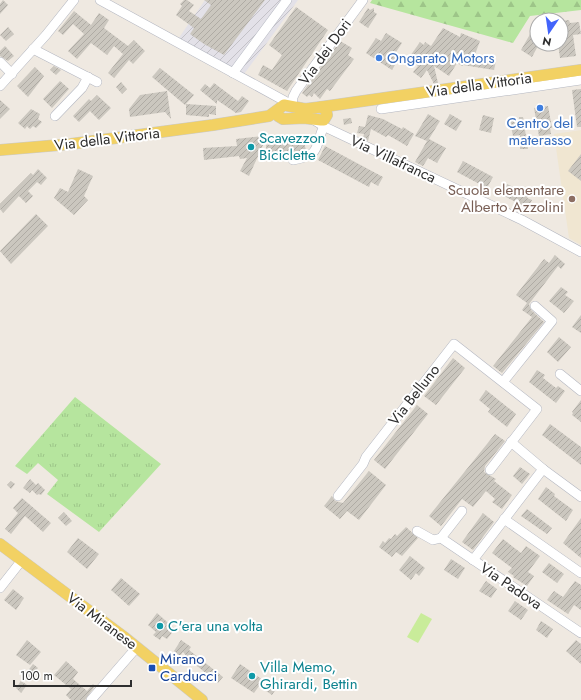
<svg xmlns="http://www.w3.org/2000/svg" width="581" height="700" font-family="Jost,sans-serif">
<defs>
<pattern id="industrial-furrows" width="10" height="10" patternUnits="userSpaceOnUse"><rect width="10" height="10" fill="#e3e1e8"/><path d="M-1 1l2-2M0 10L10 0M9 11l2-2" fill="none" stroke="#c3c1c7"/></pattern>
<pattern id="grass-tufts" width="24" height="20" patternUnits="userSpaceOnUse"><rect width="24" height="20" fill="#b6e59e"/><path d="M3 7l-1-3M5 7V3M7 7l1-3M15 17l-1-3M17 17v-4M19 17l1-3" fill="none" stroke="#9dc588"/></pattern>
<pattern id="forest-firs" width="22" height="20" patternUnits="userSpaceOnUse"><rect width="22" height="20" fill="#b6e59e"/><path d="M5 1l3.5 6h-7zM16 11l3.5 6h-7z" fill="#9dc588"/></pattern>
<pattern id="building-hatch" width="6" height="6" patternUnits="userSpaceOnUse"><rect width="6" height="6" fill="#cbc7bf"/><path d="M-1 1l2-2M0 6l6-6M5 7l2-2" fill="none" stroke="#afaba4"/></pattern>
</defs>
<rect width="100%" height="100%" fill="#efe9e1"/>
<polygon fill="url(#industrial-furrows)" points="205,0 298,0 239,81 174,45"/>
<polygon fill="#f0e6d1" points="581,130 581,245 569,238 554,134"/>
<polygon fill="url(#grass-tufts)" points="75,397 161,464 99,532 47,494 58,480 38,463 27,474 15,466"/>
<polygon fill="url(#forest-firs)" points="372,0 581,0 581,10 530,16 513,43 370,3"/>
<polygon fill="#c9ec9a" points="421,613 432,619 418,643 407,637"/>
<g fill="url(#building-hatch)">
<polygon points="3,0 8,5 0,14 0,4"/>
<polygon points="184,0 187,0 194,5 189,11 201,19 211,5 204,0 265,0 224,55 204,44 190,34 194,28 176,15 182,6 180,4"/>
<polygon points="296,7 328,30 287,91 258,75 263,65 272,70 282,55 269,45"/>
<polygon points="368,8 370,10 374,8 374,12 377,14 368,28 359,22"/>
<polygon points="74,11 91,25 99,13 109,20 104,28 128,46 134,40 145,51 133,64 129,60 114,78 108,73 123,54 114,46 107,55 91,43 77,59 68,51 84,34 73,24 63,35 58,31"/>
<polygon points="569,20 570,23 579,22 581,34 573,35 576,56 560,58 558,44 561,44 561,21"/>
<polygon points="537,22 537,44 539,44 532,57 521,50"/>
<polygon points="8,27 14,34 6,41 0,35"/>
<polygon points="443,28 460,37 461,33 480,41 474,57 496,61 494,70 463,65 462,66 457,63 449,76 434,66 438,83 434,84 427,70 421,78 413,72 418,66 408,59 420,42 424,45 425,42 431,46"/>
<polygon points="386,33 402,43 396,52 401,55 392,70 366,53 376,38 381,41"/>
<polygon points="340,41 352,48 348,55 354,59 330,91 327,89 320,99 314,93 312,97 309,95 307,97 302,93"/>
<polygon points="5,46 14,56 8,61 0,56 0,51"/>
<polygon points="54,66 61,70 56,75 50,70"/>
<polygon points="35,67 44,76 28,97 17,86"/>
<polygon points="160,68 194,95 185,105 152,77"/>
<polygon points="60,81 69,89 52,108 43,99"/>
<polygon points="121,82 127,89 122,94 116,87"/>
<polygon points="214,83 238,101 242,96 249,101 241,112 236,113 217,100 217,104 200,90 205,84 210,88"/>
<polygon points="581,89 581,127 577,127 572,90"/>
<polygon points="167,91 171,119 165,112 130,117 129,109 140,95"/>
<polygon points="97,95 111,108 99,120 90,111 79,122 73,116 89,99 91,101"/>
<polygon points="0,100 10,109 0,119"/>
<polygon points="186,104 216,106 216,115 209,114 209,117 186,115"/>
<polygon points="548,106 552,128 550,128 551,134 539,136 534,108"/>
<polygon points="31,109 40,114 38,119 42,122 36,128 33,126 30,129 27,126 25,129 18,123"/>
<polygon points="428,114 440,121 429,139 446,148 437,163 428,158 423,166 415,162 427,141 415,136"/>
<polygon points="450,114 462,121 456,131 444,124"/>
<polygon points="368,115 383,119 402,129 403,127 414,134 407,146 388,135 386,137 371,129 368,141 363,138 364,134 357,133 359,126 365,127"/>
<polygon points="483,115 494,118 491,133 479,130"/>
<polygon points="519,117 523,117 528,149 520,149 520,135 513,136 510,121 519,120"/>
<polygon points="351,118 352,123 344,125 343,119"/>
<polygon points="262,136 263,145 249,176 240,171 247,158 240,159 239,156 204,160 203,148 237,146 236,139"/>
<polygon points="296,139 303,139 306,150 267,156 266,145"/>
<polygon points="325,146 383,177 378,186 371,182 369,187 318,160"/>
<polygon points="581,154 581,181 568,171"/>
<polygon points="463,161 493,177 487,188 457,172"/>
<polygon points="38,169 47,178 41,185 37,182 28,191 33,196 26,203 19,196 3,213 0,209 0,204 31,173 33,175"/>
<polygon points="78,169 93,176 84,196 88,200 74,215 54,198 60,188 68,192"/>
<polygon points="507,184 523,192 523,188 530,192 527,198 532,200 528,208 523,206 522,208 522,205 502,195"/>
<polygon points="36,214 48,226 11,264 0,251"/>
<polygon points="555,255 565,264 561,269 558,266 529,304 531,310 544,322 502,373 493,366 532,317 522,310 527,303 516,295 544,259 549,263"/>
<polygon points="561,287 568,292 565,295 574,301 564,313 549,301"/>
<polygon points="581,315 581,333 572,327"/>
<polygon points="559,337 571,347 558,362 547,352"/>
<polygon points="453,358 465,368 436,405 424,396"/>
<polygon points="537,370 545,375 543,378 556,388 558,386 565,391 556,403 529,382"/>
<polygon points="486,390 516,414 507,427 488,412 490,409 479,400"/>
<polygon points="581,400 581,422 572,415 573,413 572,412"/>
<polygon points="417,405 428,414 385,469 374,460"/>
<polygon points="550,424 581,447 581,465 542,435"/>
<polygon points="495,434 505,441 485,466 484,472 496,479 494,481 512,495 502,509 492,502 495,499 486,491 473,507 462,499 441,526 429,516"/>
<polygon points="520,467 530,474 522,484 513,476"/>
<polygon points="369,471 386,485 359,520 347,511 340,519 324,506 332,496 335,501 343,503"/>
<polygon points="30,479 36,485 38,483 45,490 41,495 39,494 37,495 32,490 30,493 23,488"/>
<polygon points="11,481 15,484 11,489 7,485"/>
<polygon points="546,487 555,494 554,496 573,510 566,521 538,499"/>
<polygon points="22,498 51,523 43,532 25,516 11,534 5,529 18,513 13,508"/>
<polygon points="527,509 552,528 547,534 521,516"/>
<polygon points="64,512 72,521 66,526 58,518"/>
<polygon points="483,513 494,522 473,550 462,542"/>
<polygon points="581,518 581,558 563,543"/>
<polygon points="406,527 418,538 402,556 396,552 392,557 379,547 383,541 385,543 389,538 391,539 395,534 397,536"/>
<polygon points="78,538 99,554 87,569 67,552"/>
<polygon points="503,539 521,553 526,546 540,556 528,572 534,576 527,586 513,577 514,576 508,572 512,568 492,553"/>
<polygon points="410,556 425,568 419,576 416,573 411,580 399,570"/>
<polygon points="451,559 465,568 458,579 444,570"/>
<polygon points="549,563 564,574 557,583 542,572"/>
<polygon points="121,578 140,594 129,606 111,590"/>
<polygon points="486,581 497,589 491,598 479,591"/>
<polygon points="575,581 581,585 581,610 574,605 568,614 547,600 554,591 563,597"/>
<polygon points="13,589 24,598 16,610 4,600"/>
<polygon points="515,601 528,610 521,620 508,611"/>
<polygon points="157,613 175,629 167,639 162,636 160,640 153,635 156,632 148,625"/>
<polygon points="541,621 553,629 547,638 536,630"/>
<polygon points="27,640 41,652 30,665 16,655"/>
<polygon points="181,640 191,647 189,650 223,677 218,683 191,661 183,652 180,656 174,651"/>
<polygon points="576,640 581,644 581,664 566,651"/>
<polygon points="66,661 78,672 73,679 87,691 93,684 95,686 85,700 71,700 66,695 71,689 54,675"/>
<polygon points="33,664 38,668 28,679 24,676"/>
<polygon points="240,664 276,689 272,695 259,686 254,693 231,678"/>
<polygon points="21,681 27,685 21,693 16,688"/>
</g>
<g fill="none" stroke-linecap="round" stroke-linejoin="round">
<g stroke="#b4b7c1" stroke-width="10">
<g id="minor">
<polyline points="100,0 292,105"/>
<polyline points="33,49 97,82"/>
<polyline points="0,62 12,74"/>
<polyline points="233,73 287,0"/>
<polyline points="0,86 46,35 74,0"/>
<polyline points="292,105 293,97 296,91 363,0"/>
<polyline points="381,109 581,80"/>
<polyline points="55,116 82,88 88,77"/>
<polyline points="314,120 325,127 522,220 581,252"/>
<path d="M293,160C322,155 314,147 324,126"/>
<polyline points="560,374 581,391"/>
<polyline points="503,382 552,321 535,306"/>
<polyline points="511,442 543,469"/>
<polyline points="338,496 363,464 366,457 454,344 537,409 490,470"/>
<polyline points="462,511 441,538 581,633"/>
<polyline points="504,519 581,573"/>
<polyline points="417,531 433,540 441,538"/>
<polyline points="473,560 543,469 581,497"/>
<polyline points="0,588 22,560"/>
<polyline points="91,700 137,647"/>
</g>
</g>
<g stroke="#c9c9c9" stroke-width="12">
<g id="major">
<polyline points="321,107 581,70"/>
<polyline points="0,150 71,144 213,125 269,116 284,105 305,109 321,107 326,110 327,115 324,120 321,120 304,118 283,119 278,116 278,110"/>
<polyline points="0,544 124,637 202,700"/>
</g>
</g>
<use href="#minor" stroke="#fff" stroke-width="9"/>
<use href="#major" stroke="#f2d163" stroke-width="11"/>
</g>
<g fill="#3f7fe0" stroke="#fff" stroke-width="1.5">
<circle cx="379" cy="58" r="4"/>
<circle cx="540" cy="108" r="4"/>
</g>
<g fill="#0f9aa8" stroke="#fff" stroke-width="1.5">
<circle cx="251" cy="147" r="4"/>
<circle cx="160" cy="626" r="4"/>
<circle cx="252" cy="676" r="4"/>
</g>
<circle fill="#8d6e63" stroke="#fff" stroke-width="1.5" cx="572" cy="199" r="4"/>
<rect fill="#1a4fb4" stroke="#fff" stroke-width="1.5" x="148" y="664" width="8" height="8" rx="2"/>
<g text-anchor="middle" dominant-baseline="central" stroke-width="4" stroke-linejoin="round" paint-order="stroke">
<g font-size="15" fill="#2e2e2e" stroke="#fff">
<text transform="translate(325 52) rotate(-54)">Via dei Dori</text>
<text transform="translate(479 85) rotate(-8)">Via della Vittoria</text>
<text transform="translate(107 139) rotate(-7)">Via della Vittoria</text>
<text transform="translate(393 159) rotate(25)">Via Villafranca</text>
<text transform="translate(414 395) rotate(-52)">Via Belluno</text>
<text transform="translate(511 586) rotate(34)">Via Padova</text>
<text transform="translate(102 621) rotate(37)">Via Miranese</text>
</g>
<g font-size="15" fill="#366cbe" stroke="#fff" text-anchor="start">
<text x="387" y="58">Ongarato Motors</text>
<text x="540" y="123" text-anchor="middle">Centro del<tspan x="540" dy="17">materasso</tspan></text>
</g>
<g font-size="15" fill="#0d838f" stroke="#fff" text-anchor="start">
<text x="259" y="138">Scavezzon<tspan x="259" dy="17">Biciclette</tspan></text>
<text x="168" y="626">C'era una volta</text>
<text x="260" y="667">Villa Memo,<tspan x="260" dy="17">Ghirardi, Bettin</tspan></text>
</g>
<g font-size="15" fill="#785e54" stroke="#fff" text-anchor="end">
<text x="564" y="190">Scuola elementare<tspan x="564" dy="17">Alberto Azzolini</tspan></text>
</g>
<g font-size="15" fill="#164399" stroke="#fff" text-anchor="start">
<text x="160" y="659">Mirano<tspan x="160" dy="17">Carducci</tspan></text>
</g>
</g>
<g transform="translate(549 32) rotate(193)"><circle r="19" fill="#ffffff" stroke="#ababab"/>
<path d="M0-3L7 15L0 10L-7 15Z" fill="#4264fb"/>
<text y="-6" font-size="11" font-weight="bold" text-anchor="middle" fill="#2e2e2e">N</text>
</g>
<path d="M14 680v6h117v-6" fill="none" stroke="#2e2e2e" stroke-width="2"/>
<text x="20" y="680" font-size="12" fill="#2e2e2e" stroke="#ffffff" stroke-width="3" paint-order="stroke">100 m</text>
</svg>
